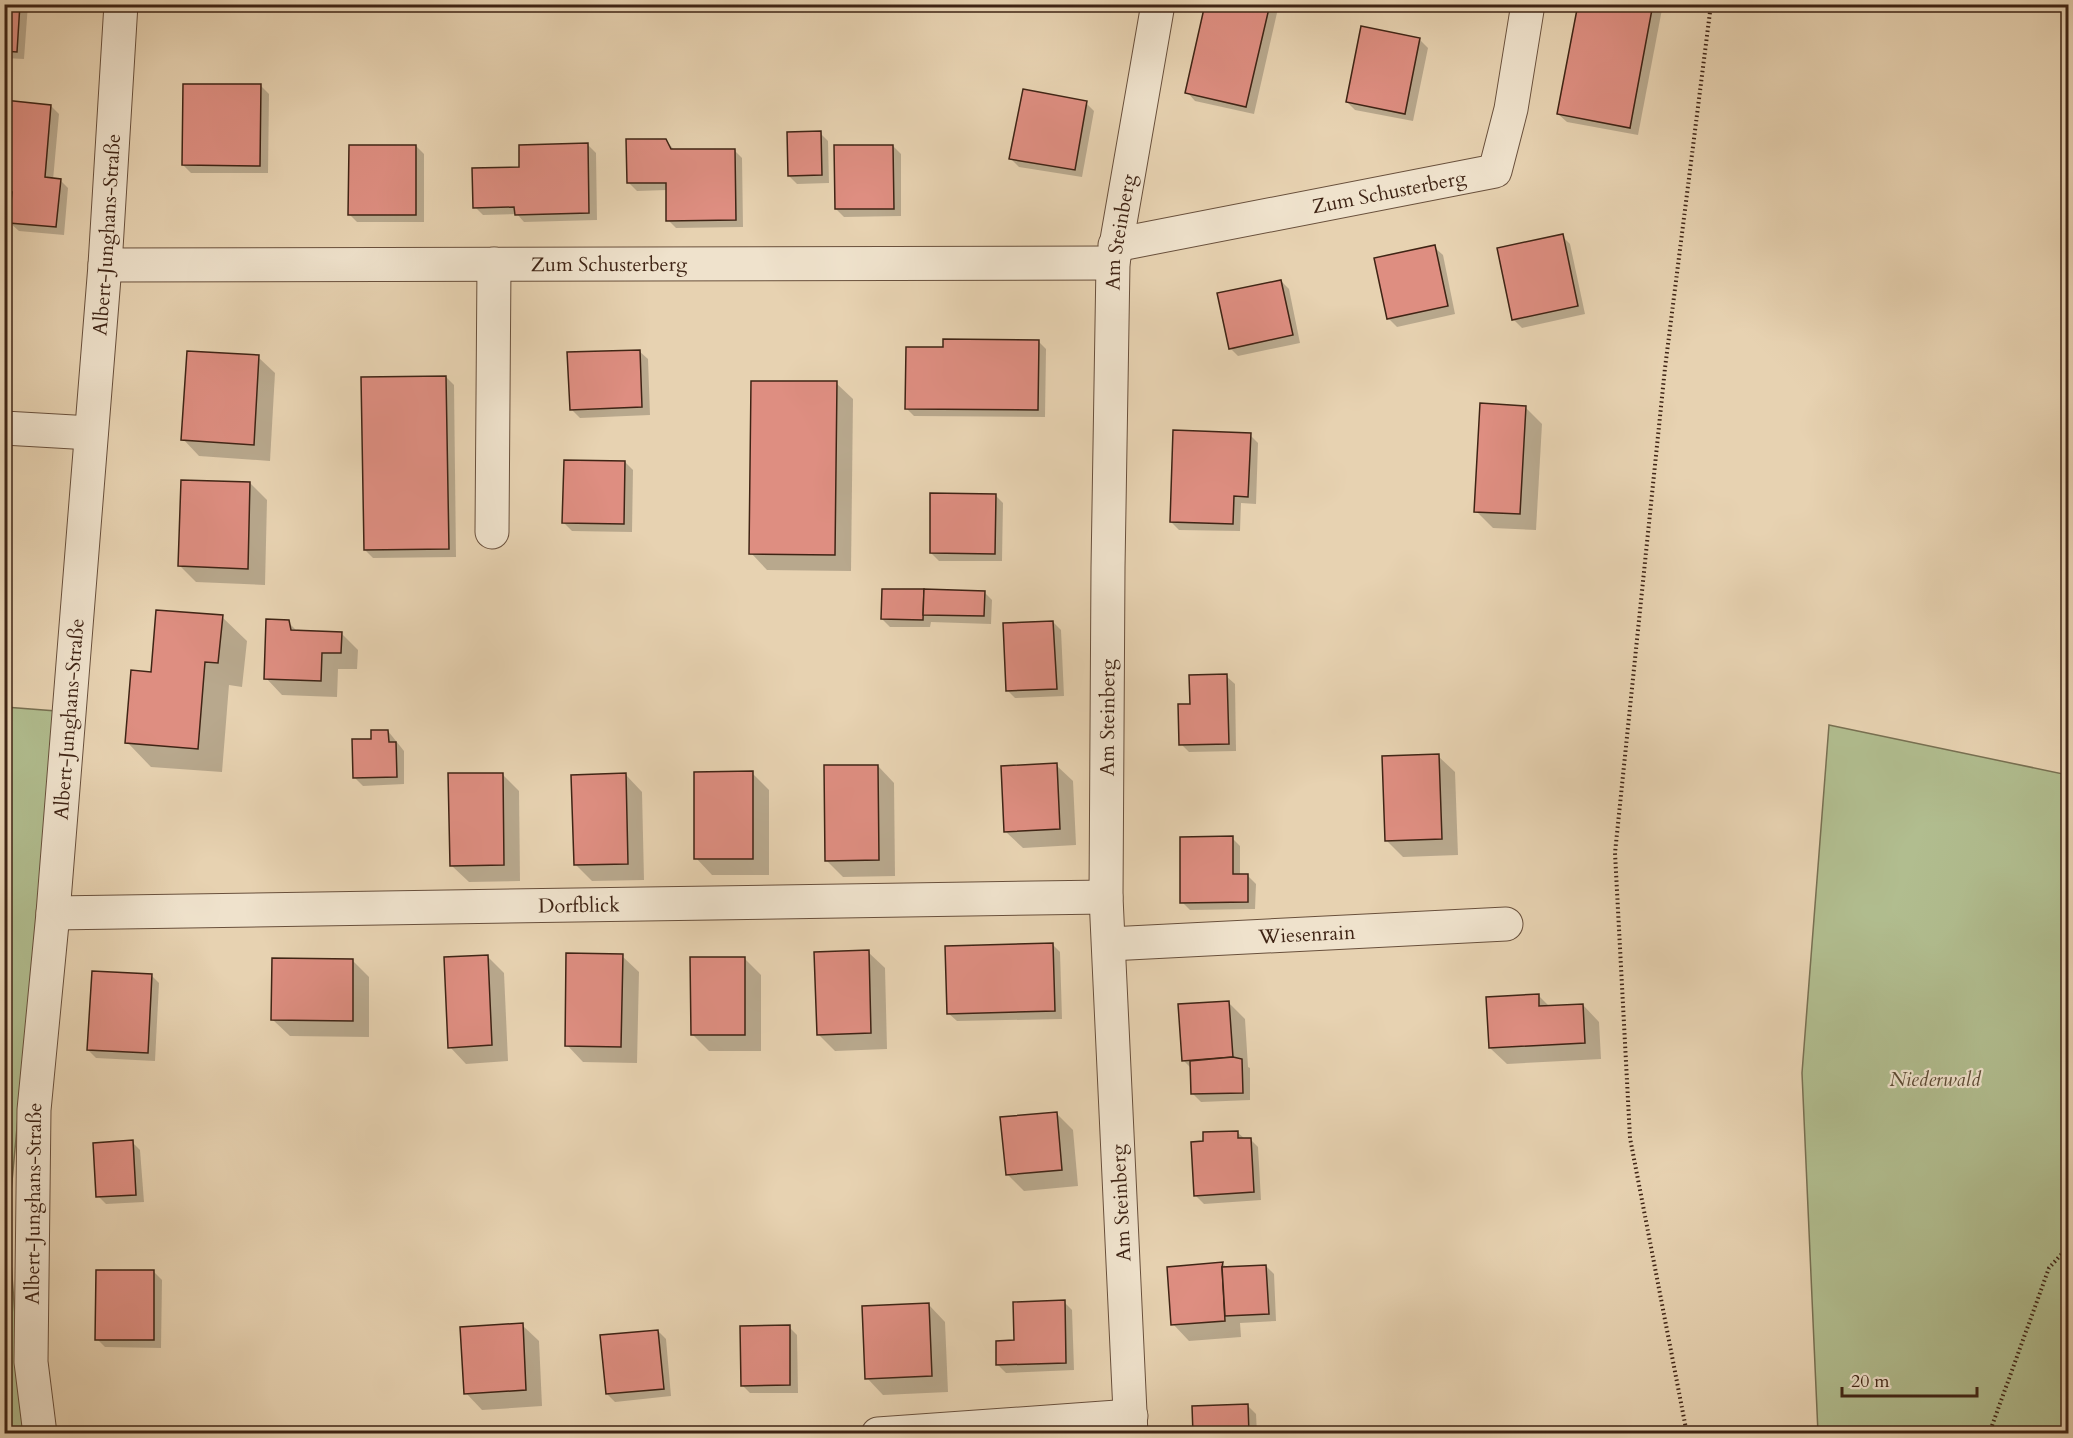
<svg xmlns="http://www.w3.org/2000/svg" width="2073" height="1438" font-family="Cardo,serif">
<rect width="100%" height="100%" fill="#e7d2b1"/>
<filter id="stains"><feTurbulence type="fractalNoise" baseFrequency=".00333" numOctaves="4"/><feColorMatrix values="0 0 0 0 .2 0 0 0 0 .09 0 0 0 0 .02 0 0 0 .5 -.17"/></filter>
<radialGradient id="worn" r=".72"><stop offset=".6" stop-color="#630" stop-opacity="0"/><stop offset="1" stop-color="#630" stop-opacity=".3"/></radialGradient>
<g fill="#b1bd8f" stroke="#787052" stroke-width="1.5">
<polygon points="5,707 56,711 8,1224 24,1433 5,1433"/>
<polygon points="1829,725 2068,775 2068,1433 1818,1433 1802,1073"/>
</g>
<g fill="#0003">
<polygon points="4,4 28,4 24,59 4,58"/>
<polygon points="646,4 769,4 769,11 693,12 687,6 648,7"/>
<polygon points="1076,4 1107,4 1106,9"/>
<polygon points="1206,4 1279,4 1254,114 1195,101 1187,92"/>
<polygon points="1579,4 1663,4 1638,135 1567,122 1558,114"/>
<polygon points="1419,39 1428,48 1413,121 1355,110 1347,102"/>
<polygon points="261,86 269,94 268,173 191,173 183,165"/>
<polygon points="4,102 51,106 59,114 53,180 60,180 68,188 64,235 19,231 10,223 13,199 4,198"/>
<polygon points="1086,103 1094,111 1082,177 1019,167 1011,159"/>
<polygon points="820,133 828,141 829,183 797,184 789,176"/>
<polygon points="666,140 675,151 734,150 742,158 743,227 676,228 668,220 667,190 637,191 629,183"/>
<polygon points="588,145 596,153 597,220 524,222 517,214 483,215 475,207 521,169"/>
<polygon points="416,146 424,154 424,222 357,222 349,214"/>
<polygon points="893,146 901,154 901,216 844,217 836,209"/>
<polygon points="1562,236 1570,244 1585,314 1522,328 1514,320"/>
<polygon points="1434,247 1443,255 1455,314 1397,327 1389,319"/>
<polygon points="1281,281 1289,289 1300,343 1238,356 1230,348"/>
<polygon points="1038,341 1046,349 1045,417 914,416 906,408 945,349"/>
<polygon points="639,351 648,359 650,415 580,418 572,410"/>
<polygon points="258,357 275,373 270,461 199,456 183,439"/>
<polygon points="446,377 454,385 456,557 373,558 365,550"/>
<polygon points="836,383 853,399 851,571 767,570 751,553"/>
<polygon points="1525,407 1542,424 1536,530 1493,528 1476,511"/>
<polygon points="1250,435 1258,443 1256,504 1241,503 1240,531 1179,530 1171,522"/>
<polygon points="625,462 633,470 632,532 572,531 564,523"/>
<polygon points="4,481 10,486 4,550"/>
<polygon points="250,483 267,500 265,585 196,582 180,566"/>
<polygon points="995,495 1003,503 1002,561 939,561 931,553"/>
<polygon points="984,592 992,600 991,624 931,622 930,627 890,627 882,619"/>
<polygon points="222,617 247,641 242,687 229,685 222,772 151,767 127,742 152,673"/>
<polygon points="288,622 298,632 341,633 358,650 357,669 338,669 337,697 282,695 266,678"/>
<polygon points="1053,622 1061,630 1064,696 1015,698 1007,690"/>
<polygon points="1226,676 1235,684 1236,751 1189,752 1181,744 1191,706"/>
<polygon points="388,731 404,751 404,784 363,786 355,778 372,741"/>
<polygon points="1438,756 1455,772 1458,855 1403,857 1386,840"/>
<polygon points="1056,765 1073,781 1076,845 1023,848 1006,832"/>
<polygon points="878,766 894,783 895,876 843,877 826,860"/>
<polygon points="752,773 769,790 769,875 712,875 696,858"/>
<polygon points="502,774 519,791 520,881 469,882 452,866"/>
<polygon points="626,775 642,792 644,880 592,881 575,864"/>
<polygon points="1232,838 1240,846 1240,876 1248,876 1256,884 1255,909 1190,910 1182,902"/>
<polygon points="1052,944 1060,952 1062,1019 957,1021 948,1013"/>
<polygon points="868,952 885,968 887,1049 835,1051 818,1034"/>
<polygon points="622,956 639,972 637,1063 583,1062 567,1045"/>
<polygon points="488,957 504,973 508,1061 466,1064 450,1047"/>
<polygon points="744,958 761,975 761,1051 709,1051 693,1035"/>
<polygon points="352,960 369,977 369,1037 290,1036 273,1020"/>
<polygon points="151,975 159,983 155,1061 96,1058 88,1050"/>
<polygon points="1538,995 1550,1007 1583,1005 1599,1022 1601,1059 1507,1064 1490,1048"/>
<polygon points="1229,1003 1245,1019 1248,1067 1250,1068 1250,1100 1201,1102 1193,1094 1192,1069 1183,1060"/>
<polygon points="1056,1113 1073,1130 1078,1186 1024,1191 1007,1174"/>
<polygon points="1237,1132 1245,1139 1250,1139 1258,1147 1261,1200 1204,1204 1196,1196 1204,1143"/>
<polygon points="132,1142 140,1150 144,1202 106,1204 98,1196"/>
<polygon points="1223,1264 1227,1268 1266,1266 1274,1274 1276,1321 1240,1323 1241,1337 1189,1341 1173,1324 1168,1269"/>
<polygon points="154,1272 162,1280 161,1348 105,1347 97,1339"/>
<polygon points="1064,1302 1072,1310 1074,1370 1006,1373 998,1365 1016,1341"/>
<polygon points="929,1305 945,1322 948,1392 883,1395 867,1378"/>
<polygon points="522,1325 539,1341 542,1406 482,1410 466,1393"/>
<polygon points="789,1327 797,1335 798,1393 750,1393 742,1385"/>
<polygon points="658,1331 666,1339 671,1396 615,1402 607,1394"/>
<polygon points="1248,1406 1256,1414 1257,1434 1194,1434"/>
</g>
<g fill="#de8e81" stroke="#3f2415" stroke-width="1.5">
<polygon points="4,4 20,4 17,52 4,51"/>
<polygon points="1205,4 1270,4 1246,107 1185,93"/>
<polygon points="1578,4 1653,4 1630,128 1557,114"/>
<polygon points="1361,26 1420,38 1405,114 1346,102"/>
<polygon points="183,84 261,84 260,166 182,165"/>
<polygon points="1023,89 1087,101 1075,170 1009,159"/>
<polygon points="4,100 51,105 45,177 61,179 56,227 9,223 12,192 4,192"/>
<polygon points="821,131 822,175 788,176 787,132"/>
<polygon points="626,139 666,139 671,149 735,149 736,220 666,221 666,183 627,183"/>
<polygon points="588,143 589,213 515,215 514,207 473,208 472,168 519,167 519,145"/>
<polygon points="349,145 416,145 416,215 348,215"/>
<polygon points="834,145 893,145 894,209 835,209"/>
<polygon points="1563,234 1578,306 1512,320 1497,248"/>
<polygon points="1435,245 1448,306 1387,319 1374,258"/>
<polygon points="1281,280 1293,335 1229,349 1217,293"/>
<polygon points="943,339 1039,340 1038,410 905,409 906,347 943,347"/>
<polygon points="640,350 642,407 570,410 567,352"/>
<polygon points="187,351 259,355 254,445 181,440"/>
<polygon points="446,376 449,549 364,550 361,377"/>
<polygon points="751,381 837,381 835,555 749,554"/>
<polygon points="1480,403 1526,406 1520,514 1474,512"/>
<polygon points="1173,430 1251,433 1248,497 1234,496 1233,524 1170,522"/>
<polygon points="564,460 625,461 624,524 562,523"/>
<polygon points="181,480 250,482 248,569 178,566"/>
<polygon points="930,493 996,494 995,554 930,553"/>
<polygon points="882,589 924,589 923,620 881,619"/>
<polygon points="924,589 985,591 984,616 923,615"/>
<polygon points="156,610 223,615 218,663 205,662 198,749 125,743 131,670 151,672"/>
<polygon points="266,619 289,620 291,630 342,632 341,653 322,653 321,681 264,679"/>
<polygon points="1053,621 1057,689 1006,691 1003,623"/>
<polygon points="1227,674 1229,744 1179,745 1178,704 1190,704 1189,675"/>
<polygon points="371,730 388,730 389,742 396,742 397,777 353,778 352,739 371,739"/>
<polygon points="1439,754 1442,839 1385,841 1382,756"/>
<polygon points="1057,763 1060,829 1004,832 1001,766"/>
<polygon points="824,765 878,765 879,860 825,861"/>
<polygon points="753,771 753,859 694,859 694,772"/>
<polygon points="448,773 503,773 504,865 450,866"/>
<polygon points="626,773 628,864 574,865 571,775"/>
<polygon points="1233,836 1233,874 1248,874 1248,902 1180,903 1180,837"/>
<polygon points="1053,943 1055,1011 947,1014 945,946"/>
<polygon points="869,950 871,1033 817,1035 814,952"/>
<polygon points="566,953 623,954 621,1047 565,1046"/>
<polygon points="488,955 492,1045 448,1048 444,957"/>
<polygon points="690,957 745,957 745,1035 691,1035"/>
<polygon points="272,958 353,959 353,1021 271,1020"/>
<polygon points="92,971 152,974 148,1053 87,1050"/>
<polygon points="1539,994 1539,1006 1583,1004 1585,1043 1489,1048 1486,997"/>
<polygon points="1229,1001 1233,1057 1182,1061 1178,1004"/>
<polygon points="1233,1057 1242,1059 1243,1093 1191,1094 1190,1061"/>
<polygon points="1057,1112 1062,1170 1006,1175 1000,1117"/>
<polygon points="1238,1131 1238,1138 1251,1138 1254,1192 1194,1196 1191,1142 1203,1141 1203,1132"/>
<polygon points="133,1140 136,1195 96,1197 93,1143"/>
<polygon points="1223,1262 1222,1267 1225,1321 1171,1325 1167,1267"/>
<polygon points="1266,1265 1269,1314 1225,1316 1222,1267"/>
<polygon points="96,1270 154,1270 154,1340 95,1340"/>
<polygon points="1065,1300 1066,1363 996,1365 996,1341 1014,1340 1013,1302"/>
<polygon points="929,1303 932,1376 865,1379 862,1306"/>
<polygon points="523,1323 526,1390 464,1394 460,1327"/>
<polygon points="790,1325 790,1385 741,1386 740,1326"/>
<polygon points="658,1330 664,1389 606,1394 600,1335"/>
<polygon points="1248,1404 1249,1434 1193,1434 1192,1406"/>
</g>
<g fill="none" stroke-linecap="round" stroke-linejoin="round">
<g stroke="#69503c" stroke-width="35">
<g id="minor">
<path id="s1" d="M1115,245L1495,171L1511,109L1528,4"/>
<path id="s2" d="M105,265L1113,263"/>
<polyline points="4,428 91,433"/>
<polyline points="492,532 494,264"/>
<path id="s3" d="M53,913L1106,897"/>
<path id="s4" d="M1109,944L1506,924"/>
<path id="s5" d="M40,1434L31,1362L34,1110L53,913L105,265L121,4"/>
<polyline points="878,1434 1131,1416"/>
<path id="s6" d="M1131,1434L1106,897L1108,568L1113,263L1158,4"/>
</g>
</g>
<g stroke="#3f2415" stroke-width="4" stroke-dasharray="1.5 3" stroke-linecap="butt">
<polyline points="1687,1434 1630,1138 1615,853 1665,368 1711,4"/>
<polyline points="1989,1434 2049,1268 2068,1247"/>
</g>
<use href="#minor" stroke="#efe2cc" stroke-width="33"/>
</g>
<g text-anchor="middle" dominant-baseline="central" stroke-width="4.5" stroke-linejoin="round" paint-order="stroke">
<g font-size="20" fill="#3f2415" stroke="#efe2cc">
<text stroke="none"><textPath href="#s1" startOffset="279">Zum Schusterberg</textPath></text>
<text stroke="none"><textPath href="#s6" startOffset="1203">Am Steinberg</textPath></text>
<text stroke="none"><textPath href="#s5" startOffset="1203">Albert-Junghans-Straße</textPath></text>
<text stroke="none"><textPath href="#s2" startOffset="504">Zum Schusterberg</textPath></text>
<text stroke="none"><textPath href="#s6" startOffset="717">Am Steinberg</textPath></text>
<text stroke="none"><textPath href="#s5" startOffset="717">Albert-Junghans-Straße</textPath></text>
<text stroke="none"><textPath href="#s3" startOffset="526">Dorfblick</textPath></text>
<text stroke="none"><textPath href="#s4" startOffset="198">Wiesenrain</textPath></text>
<text transform="translate(1121 1203) rotate(-93)">Am Steinberg</text>
<text stroke="none"><textPath href="#s5" startOffset="231">Albert-Junghans-Straße</textPath></text>
</g>
<g font-size="20" font-style="italic" fill="#5c4a34" stroke="#efe2cc">
<text x="1935" y="1079">Niederwald</text>
</g>
</g>
<rect width="2073" height="1438" fill="none" stroke="#e7d2b1" stroke-width="24"/>
<rect x="6" y="6" width="2061" height="1426" fill="none" stroke="#3f2415" stroke-width="3"/>
<rect x="12" y="12" width="2049" height="1414" fill="none" stroke="#3f2415" stroke-width="1.5"/>
<path d="M1842 1387v9h135v-9" fill="none" stroke="#3f2415" stroke-width="3"/>
<text x="1851" y="1387" font-size="18" fill="#3f2415" stroke="#efe2cc" stroke-width="4.5" paint-order="stroke">20 m</text>
<rect width="100%" height="100%" filter="url(#stains)"/>
<rect width="100%" height="100%" fill="url(#worn)"/>
</svg>
